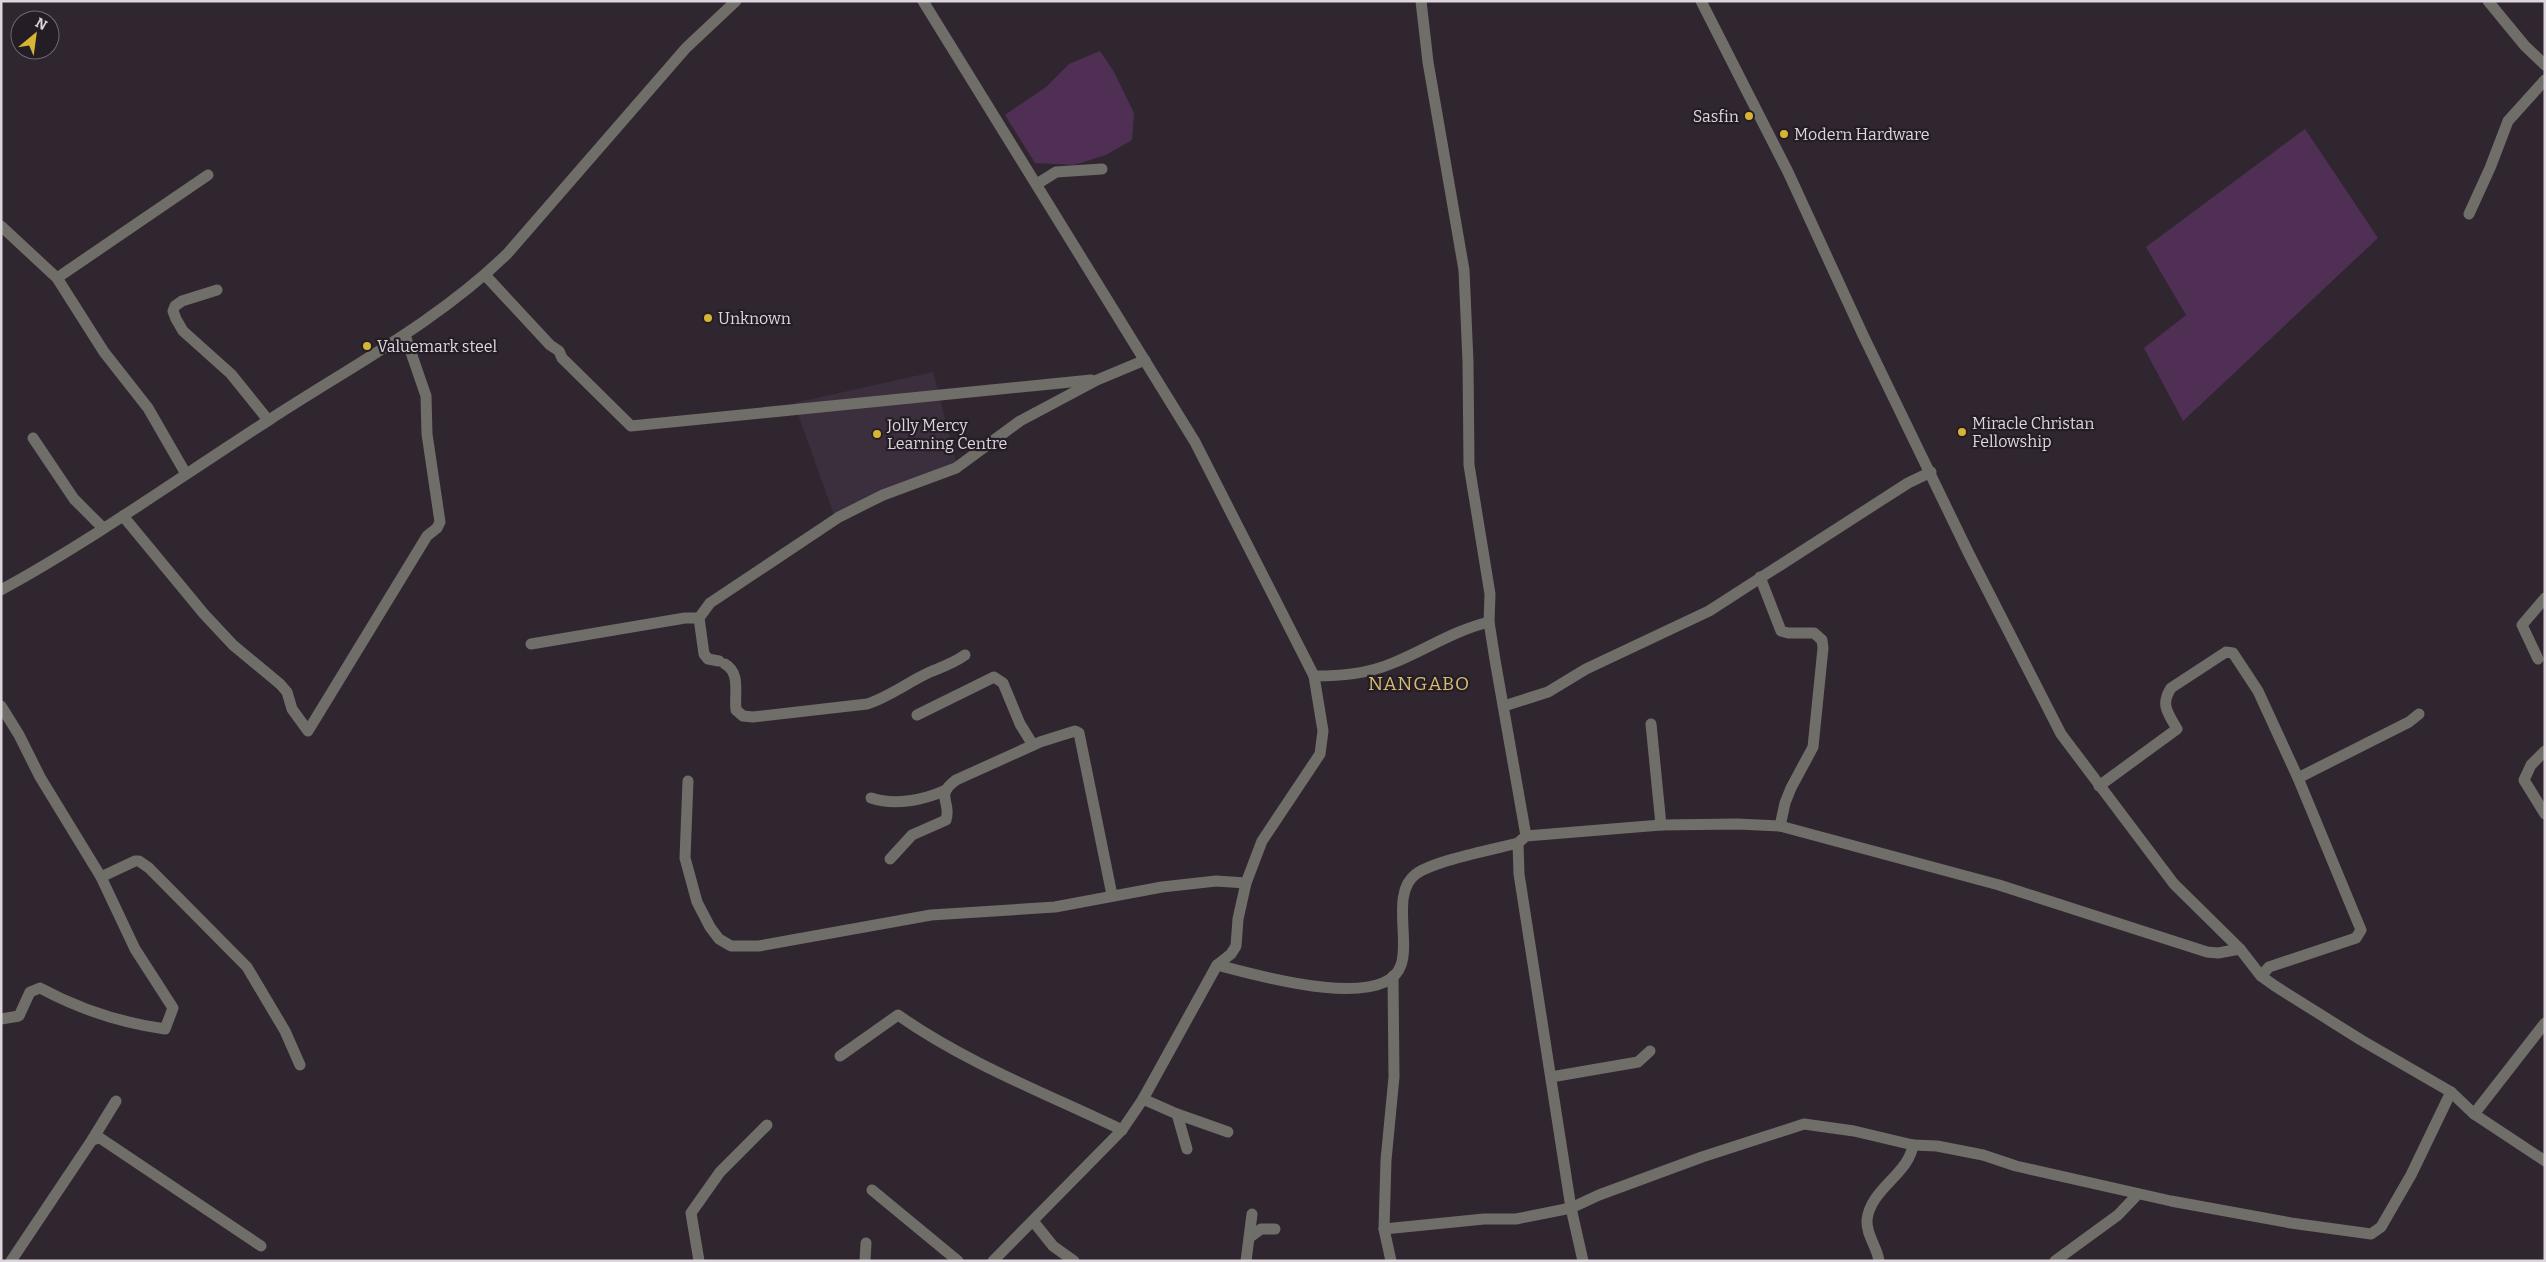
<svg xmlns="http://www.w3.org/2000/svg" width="2546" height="1262" font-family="Bitter,serif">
<rect width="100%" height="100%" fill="#2f2630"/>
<polygon fill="#3b2e3d" points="933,372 957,465 835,518 794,403"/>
<g fill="#4f3054">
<polygon points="1100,51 1114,72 1134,113 1132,140 1106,155 1074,165 1035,163 1005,115 1046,87 1069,64"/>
<polygon points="2305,129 2378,238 2183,421 2144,348 2186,315 2146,247"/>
</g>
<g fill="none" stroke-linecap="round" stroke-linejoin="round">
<g stroke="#706e68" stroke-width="11">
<polyline points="923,1 1195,442 1314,676 1323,731 1320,754 1262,841 1246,883 1238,919 1236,946 1231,954 1217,965"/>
<polyline points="1421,1 1428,62 1464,270 1468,362 1469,465 1490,594 1489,622 1495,660 1526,836"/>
<polyline points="1701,1 1788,172 1863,335 1969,554 2061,734 2174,884 2240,949"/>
<polyline points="2488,1 2525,46 2545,65"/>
<polyline points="1037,184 1056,172 1102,169"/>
<polyline points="2469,214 2490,168 2508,121 2545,80"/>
<polyline points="1,226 57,278 104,352 148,408 186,474"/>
<polyline points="485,275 550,345 559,351 562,358 631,426 1091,380"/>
<polyline points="57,278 208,175"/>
<polyline points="217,290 182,301 175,306 173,311 176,319 183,331 231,374 268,420"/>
<polyline points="33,438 74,499 102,527"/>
<polyline points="123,516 204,614 233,645 280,684 287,692 292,709 308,731 427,536 437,528 440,522 427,434 426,396 405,335"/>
<polyline points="1760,577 1781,631 1788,633 1814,633 1822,640 1823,648 1813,747 1791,788 1785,803 1780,826"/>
<path d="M1,590C94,539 180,477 269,420C350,367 437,322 507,254L686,48L736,1"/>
<polyline points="699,618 704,654 708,659 719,661"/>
<polyline points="531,644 685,618 699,618 710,603 839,517 883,495 956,468 1020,421 1097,380 1145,360"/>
<polyline points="2538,659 2522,625 2545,598"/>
<path d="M725,664C741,673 734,694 736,710L743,716L753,717L867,704C889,697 908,682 930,672C942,667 954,663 965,655"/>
<path d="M1314,676C1341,676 1367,674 1393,663C1425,650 1455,630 1489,622"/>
<path d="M1,706L19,735L40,777L101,877L135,949L173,1008L165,1029C122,1023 79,1009 40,988L30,992L19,1016L1,1019"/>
<polyline points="1504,706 1548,692 1586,669 1709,611 1908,483 1931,472"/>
<polyline points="917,715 994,677 1003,683 1020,724 1033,745"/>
<polyline points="1651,724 1661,825"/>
<polyline points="2545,751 2531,765 2524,780 2545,814"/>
<polyline points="688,781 685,858 697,902 710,927 719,939 731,946 759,946 931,915 1055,907 1162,887 1216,881 1246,883"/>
<path d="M2099,786L2177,729C2168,713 2160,705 2171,688L2226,652L2233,653L2258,691L2298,778"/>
<path d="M871,798C895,806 924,800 946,790"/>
<polyline points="1518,843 1519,874 1571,1208 1583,1261"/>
<path d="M890,859L912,835L946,820C952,802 934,796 956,780L1040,742L1075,731L1079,733L1112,895"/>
<polyline points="101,877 135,861 139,861 149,868 247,967 285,1031 300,1065"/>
<polyline points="2261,976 2269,967 2356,938 2361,930 2298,778 2409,722 2419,714"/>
<path d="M840,1056L898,1015C966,1063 1047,1094 1122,1130"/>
<polyline points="1551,1077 1638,1062 1650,1051"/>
<polyline points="1143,1099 1177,1114 1228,1132"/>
<polyline points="1177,1114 1187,1149"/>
<polyline points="2474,1114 2545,1023"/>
<polyline points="92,1140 116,1101"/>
<polyline points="872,1190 958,1261"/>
<polyline points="1033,1221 1053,1246 1074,1261"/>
<polyline points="1384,1229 1484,1219 1516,1219 1571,1208 1599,1195 1702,1157 1804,1124 1854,1131 1913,1145 1937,1146 1983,1155 2016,1166 2171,1201 2291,1223 2371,1234 2381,1227 2411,1175 2451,1092"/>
<polyline points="1250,1237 1261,1229 1275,1229"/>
<polyline points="11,1261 92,1140 100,1138 261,1246"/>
<polyline points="699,1261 691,1213 720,1172 767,1125"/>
<polyline points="865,1261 866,1243"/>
<path d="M993,1261L1122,1130L1143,1099L1217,965C1252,974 1385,1013 1401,965C1410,940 1391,892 1416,874C1433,861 1495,849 1518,843L1526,836L1661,825L1737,824L1780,826L1999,885L2207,952L2218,953L2240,949L2261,976L2275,986L2361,1040L2451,1092L2474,1114L2545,1161"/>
<polyline points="1246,1261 1252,1214"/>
<polyline points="1391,1261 1384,1229 1386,1160 1394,1077 1393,976"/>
<path d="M1879,1261C1877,1246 1866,1235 1867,1220C1870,1189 1909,1174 1913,1145"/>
<polyline points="2055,1261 2118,1215 2138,1194"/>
</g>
</g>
<g fill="#d8b434" stroke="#251d26" stroke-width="2">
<circle cx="1749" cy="116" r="5"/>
<circle cx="1784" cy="134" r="5"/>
<circle cx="708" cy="318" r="5"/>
<circle cx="367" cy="346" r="5"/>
<circle cx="1962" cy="432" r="5"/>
<circle cx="877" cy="434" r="5"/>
</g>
<g text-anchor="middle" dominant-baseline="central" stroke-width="4.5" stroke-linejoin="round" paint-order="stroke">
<g font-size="16" fill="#ddd7dd" stroke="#251d26" text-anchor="start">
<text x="1739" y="116" text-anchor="end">Sasfin</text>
<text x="1794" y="134">Modern Hardware</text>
<text x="718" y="318">Unknown</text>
<text x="377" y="346">Valuemark steel</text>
<text x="1972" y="423">Miracle Christan<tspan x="1972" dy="18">Fellowship</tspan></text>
<text x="887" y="425">Jolly Mercy<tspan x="887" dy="18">Learning Centre</tspan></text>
</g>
<g font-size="19" letter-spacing="1" fill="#d5bc70" stroke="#251d26">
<text x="1419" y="683">NANGABO</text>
</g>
</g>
<rect width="2546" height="1262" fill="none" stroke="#ddd7dd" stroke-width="5"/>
<g transform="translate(35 35) rotate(29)"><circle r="24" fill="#251d26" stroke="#6f676f"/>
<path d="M0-4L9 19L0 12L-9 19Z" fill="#d8b434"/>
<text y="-8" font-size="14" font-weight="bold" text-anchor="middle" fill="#ddd7dd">N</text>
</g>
</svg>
